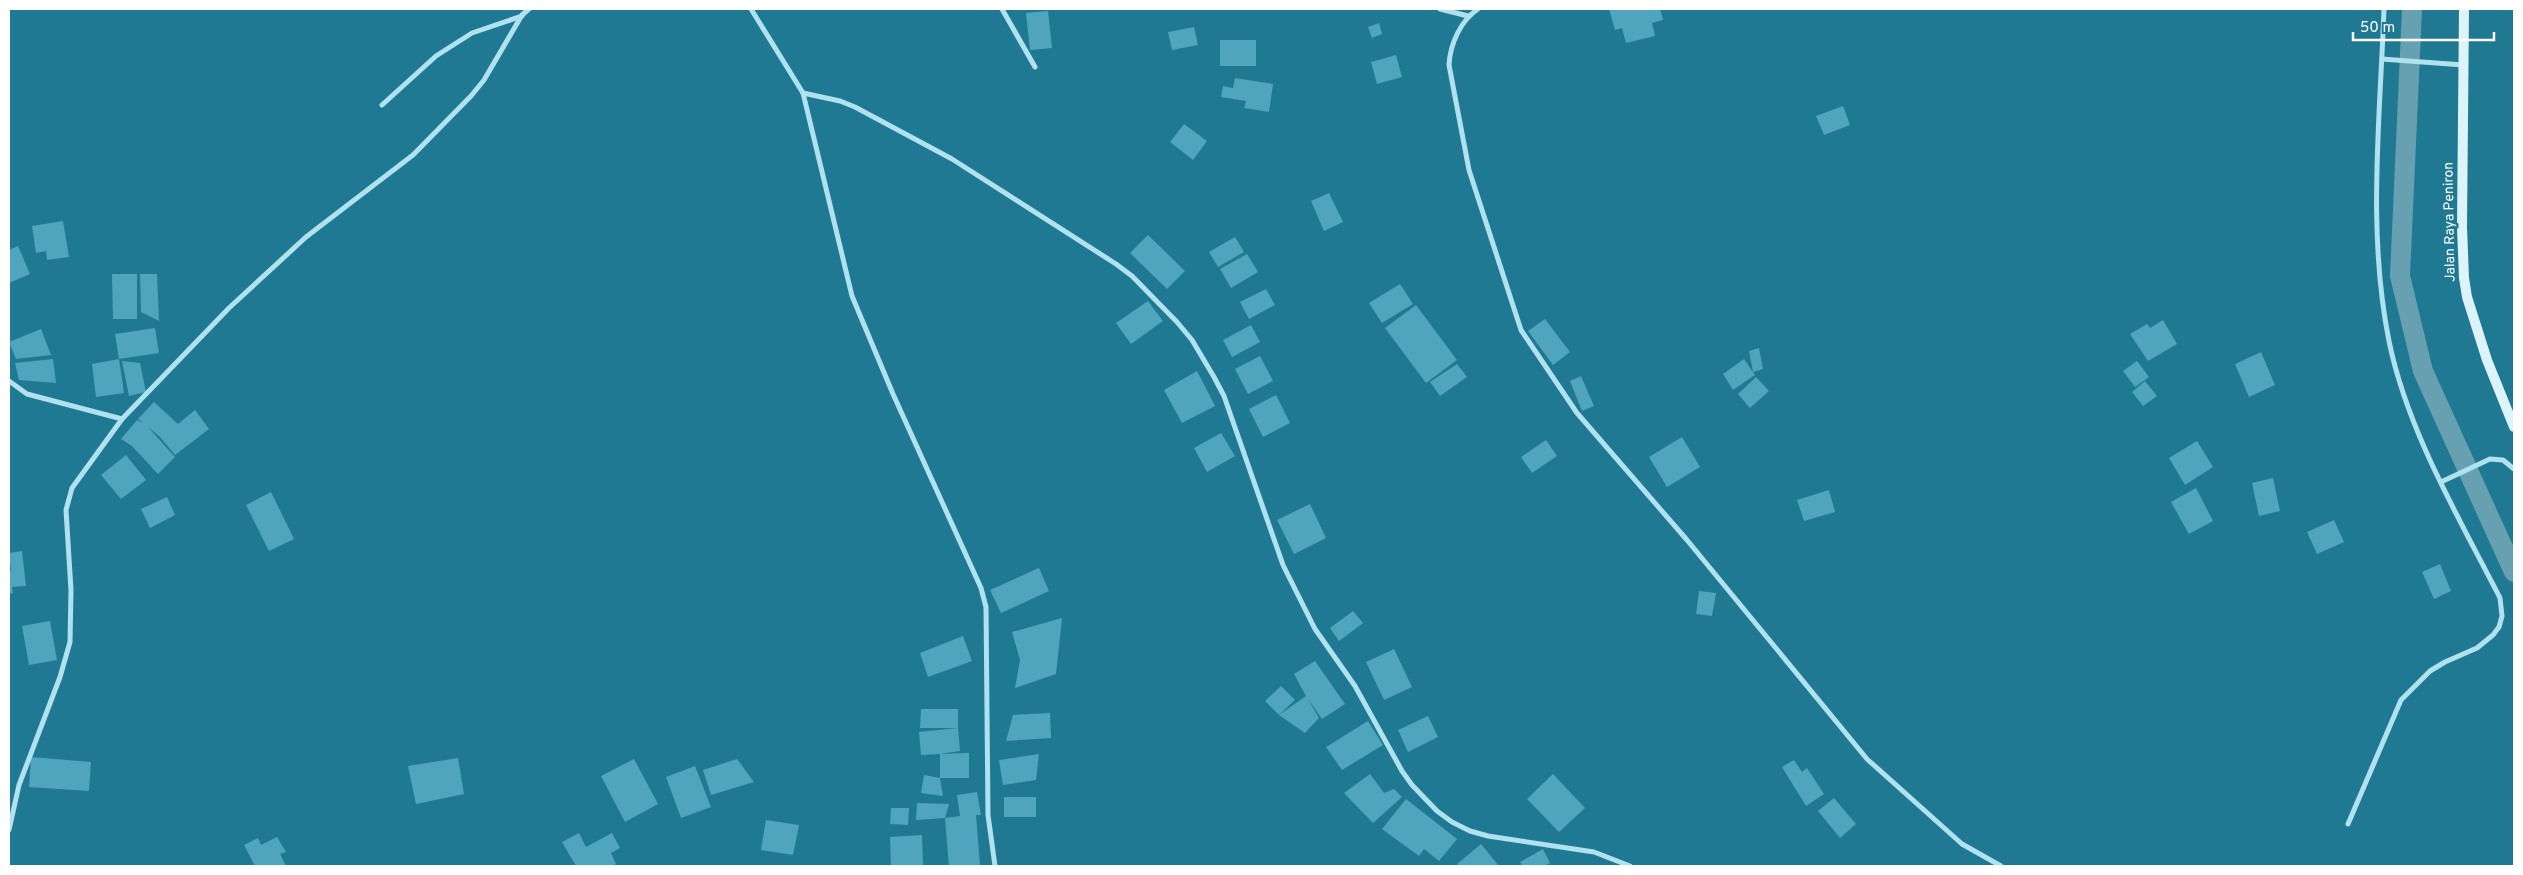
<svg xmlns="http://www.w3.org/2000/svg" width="2523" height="875" font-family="Overpass,sans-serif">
<rect width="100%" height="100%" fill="#1f7992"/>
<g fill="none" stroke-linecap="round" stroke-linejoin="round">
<polyline stroke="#67a0b1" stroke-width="20" points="2412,9 2400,276 2423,371 2514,572"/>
</g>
<g fill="#4fa5bd">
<polygon points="1609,9 1660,9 1663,20 1652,23 1655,36 1626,43 1622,28 1615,30"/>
<polygon points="1048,11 1052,48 1030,50 1026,13"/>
<polygon points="1379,23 1382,34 1372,38 1368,27"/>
<polygon points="1194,27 1198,45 1172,50 1168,32"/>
<rect x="1220" y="40" width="36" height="26"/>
<polygon points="1396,55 1402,77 1377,84 1371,62"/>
<polygon points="1235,78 1273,84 1269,112 1244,108 1246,101 1221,97 1223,86 1233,88"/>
<polygon points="1843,106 1850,125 1824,135 1816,116"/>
<polygon points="1184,124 1207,141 1193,160 1170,142"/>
<polygon points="1329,193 1343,222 1324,231 1311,201"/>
<polygon points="63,221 69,257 47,260 46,251 36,253 32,226"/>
<polygon points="1148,235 1185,271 1167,289 1130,253"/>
<polygon points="1235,237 1244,252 1218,267 1209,252"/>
<polygon points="18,246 30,274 9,283 9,250"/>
<polygon points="1247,254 1258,272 1231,288 1220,269"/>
<polygon points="112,274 137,274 137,319 113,319"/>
<polygon points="140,274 157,274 159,321 141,312"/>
<polygon points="1400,284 1413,304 1382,323 1369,303"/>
<polygon points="1266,289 1275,305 1249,319 1240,302"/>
<polygon points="1148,301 1163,321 1131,344 1116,323"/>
<polygon points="1416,305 1457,360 1426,383 1385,328"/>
<polygon points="1545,319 1570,352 1553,365 1528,331"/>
<polygon points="2163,320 2177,344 2148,361 2130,334 2147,324 2150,328"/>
<polygon points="1251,325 1260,342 1232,357 1223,340"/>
<polygon points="155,328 159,353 119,359 115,334"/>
<polygon points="41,329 51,355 16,359 9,342"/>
<polygon points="1759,348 1763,369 1753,372 1749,351"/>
<polygon points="2261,352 2275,385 2249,397 2235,364"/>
<polygon points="1260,356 1273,381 1248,394 1235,369"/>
<polygon points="53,359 56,383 19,380 15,363"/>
<polygon points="119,359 124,393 96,397 92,364"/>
<polygon points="1744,359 1755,375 1733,390 1723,374"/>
<polygon points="122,361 140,363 146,392 129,396"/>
<polygon points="2137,361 2149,377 2135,387 2123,371"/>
<polygon points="1457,364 1467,377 1440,396 1430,382"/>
<polygon points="1197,371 1215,406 1182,423 1164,390"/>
<polygon points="1581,376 1594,406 1582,411 1570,381"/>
<polygon points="1756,377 1769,391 1750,408 1738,394"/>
<polygon points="2145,381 2157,396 2143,406 2132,392"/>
<polygon points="1276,395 1290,423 1263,437 1249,409"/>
<polygon points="154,402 178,424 195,410 209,429 175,455 160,437 148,427 175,457 158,474 132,446 121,439 137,420 143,423 138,419"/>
<polygon points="1221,433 1235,456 1207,472 1194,448"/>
<polygon points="1682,437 1700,467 1667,487 1649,457"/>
<polygon points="1546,440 1557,456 1532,473 1521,457"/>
<polygon points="2197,441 2213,467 2185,485 2169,458"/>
<polygon points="126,455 146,480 121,499 101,475"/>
<polygon points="2273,478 2280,511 2259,516 2252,483"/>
<polygon points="2196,488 2213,521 2189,534 2171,502"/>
<polygon points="1829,490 1835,512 1804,521 1797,500"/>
<polygon points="271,492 294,539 269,551 246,505"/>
<polygon points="167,497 175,515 150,528 141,509"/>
<polygon points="1310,504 1326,538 1294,554 1277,520"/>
<polygon points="2334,520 2344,542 2317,554 2307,532"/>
<polygon points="22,551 26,586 12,587 13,593 9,594 9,571 11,571 9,553"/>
<polygon points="2440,564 2451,591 2434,599 2422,572"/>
<polygon points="1039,568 1049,591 1001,613 990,590"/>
<polygon points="1699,591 1716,593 1712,616 1696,614"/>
<polygon points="1353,611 1363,623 1339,641 1330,628"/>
<polygon points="1062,618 1056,674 1015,688 1020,660 1012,632"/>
<polygon points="50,621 57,660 29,665 22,626"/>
<polygon points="963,636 972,661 928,677 920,653"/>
<polygon points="1394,649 1412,687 1384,700 1366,662"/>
<polygon points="1315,661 1345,704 1322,719 1308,699 1319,718 1305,733 1279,715 1306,696 1294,674"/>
<polygon points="1281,686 1295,700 1279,715 1265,701"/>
<polygon points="921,709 958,709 958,728 920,728"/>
<polygon points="1050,713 1051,738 1006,741 1013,715"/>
<polygon points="1428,716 1438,737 1408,752 1398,730"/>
<polygon points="1368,721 1383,745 1342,770 1326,747"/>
<polygon points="958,728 960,751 940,754 969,753 969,778 940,778 940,754 921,755 919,732"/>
<polygon points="1039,754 1036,780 1003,785 999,760"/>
<polygon points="31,757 91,762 89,791 29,787"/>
<polygon points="458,758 464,794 416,804 408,766"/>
<polygon points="634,759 658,804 625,822 601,776"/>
<polygon points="737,759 754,782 711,795 703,770"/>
<polygon points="1794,760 1802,772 1807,768 1824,794 1806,806 1782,767"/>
<polygon points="695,766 711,807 681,818 666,777"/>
<polygon points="1370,774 1384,793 1394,789 1402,797 1373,823 1344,793"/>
<polygon points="1553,774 1585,808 1559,832 1527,799"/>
<polygon points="924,775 940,778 943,796 921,793"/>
<polygon points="977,792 981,815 976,815 980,865 949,866 945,818 960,816 957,795"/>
<rect x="1004" y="797" width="32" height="20"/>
<polygon points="1834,798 1856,824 1840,838 1818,811"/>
<polygon points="1406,799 1457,839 1439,861 1424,849 1419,856 1382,829"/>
<polygon points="917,803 949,804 945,818 916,820"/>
<polygon points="891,808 909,808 908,825 890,824"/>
<polygon points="766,820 799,825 793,855 761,850"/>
<polygon points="579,833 586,847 612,833 620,848 611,853 616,864 612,866 576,866 562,842"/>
<polygon points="922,835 923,866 891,866 890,837"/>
<polygon points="277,837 286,852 280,854 286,866 255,866 244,845 258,838 261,845"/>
<polygon points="1481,844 1499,866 1459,866 1457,864"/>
<polygon points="1543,849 1550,863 1544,866 1522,866 1520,862"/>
</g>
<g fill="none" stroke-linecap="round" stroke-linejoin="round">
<g stroke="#b0e1ee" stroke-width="5">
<polyline points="751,9 803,93 852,296 893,394 981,588 986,607 988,815 995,866"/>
<polyline points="1002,9 1035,67"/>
<polyline points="1440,9 1468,16"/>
<path d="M1478,9C1461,20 1450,44 1449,65L1469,170L1521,330L1577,413L1687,540L1867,759L1962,844L2001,866"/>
<polyline points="2382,59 2463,65"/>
<polyline points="803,93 840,101 855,107 952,159 1116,264 1132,276 1177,322 1192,340 1214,377 1224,396 1283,565 1315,629 1355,686 1402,771 1412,785 1437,811 1452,822 1470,831 1488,836 1594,852 1630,866"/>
<polyline points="382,105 436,56 472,33 522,16"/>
<polyline points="9,381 27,394 122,419"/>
<polyline points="2441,482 2490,459 2503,460 2514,469"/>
<path d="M2348,824L2401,700L2430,671L2445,662L2477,648L2493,635L2499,627L2502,616L2500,598C2459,518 2407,430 2389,341C2367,232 2380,120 2384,9"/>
<polyline points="9,830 19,785 60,677 70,642 71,590 66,510 72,488 122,419 229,308 306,237 413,155 471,96 484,80 522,15 529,9"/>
</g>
<polyline stroke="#ddf3fa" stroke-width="10" points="2464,9 2462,227 2464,278 2467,297 2487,360 2514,427"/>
</g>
<g text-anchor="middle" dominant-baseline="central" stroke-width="5" stroke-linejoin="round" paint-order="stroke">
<g font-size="14" fill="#fff" stroke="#1f7992">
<text transform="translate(2450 222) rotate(-91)">Jalan Raya Peniron</text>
</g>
</g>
<rect width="2523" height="875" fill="none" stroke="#ffffff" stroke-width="20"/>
<path d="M2353 32v8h141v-8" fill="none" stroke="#ffffff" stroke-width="2.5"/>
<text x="2360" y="32" font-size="15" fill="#ffffff" stroke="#1f7992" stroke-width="4" paint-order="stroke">50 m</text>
</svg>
